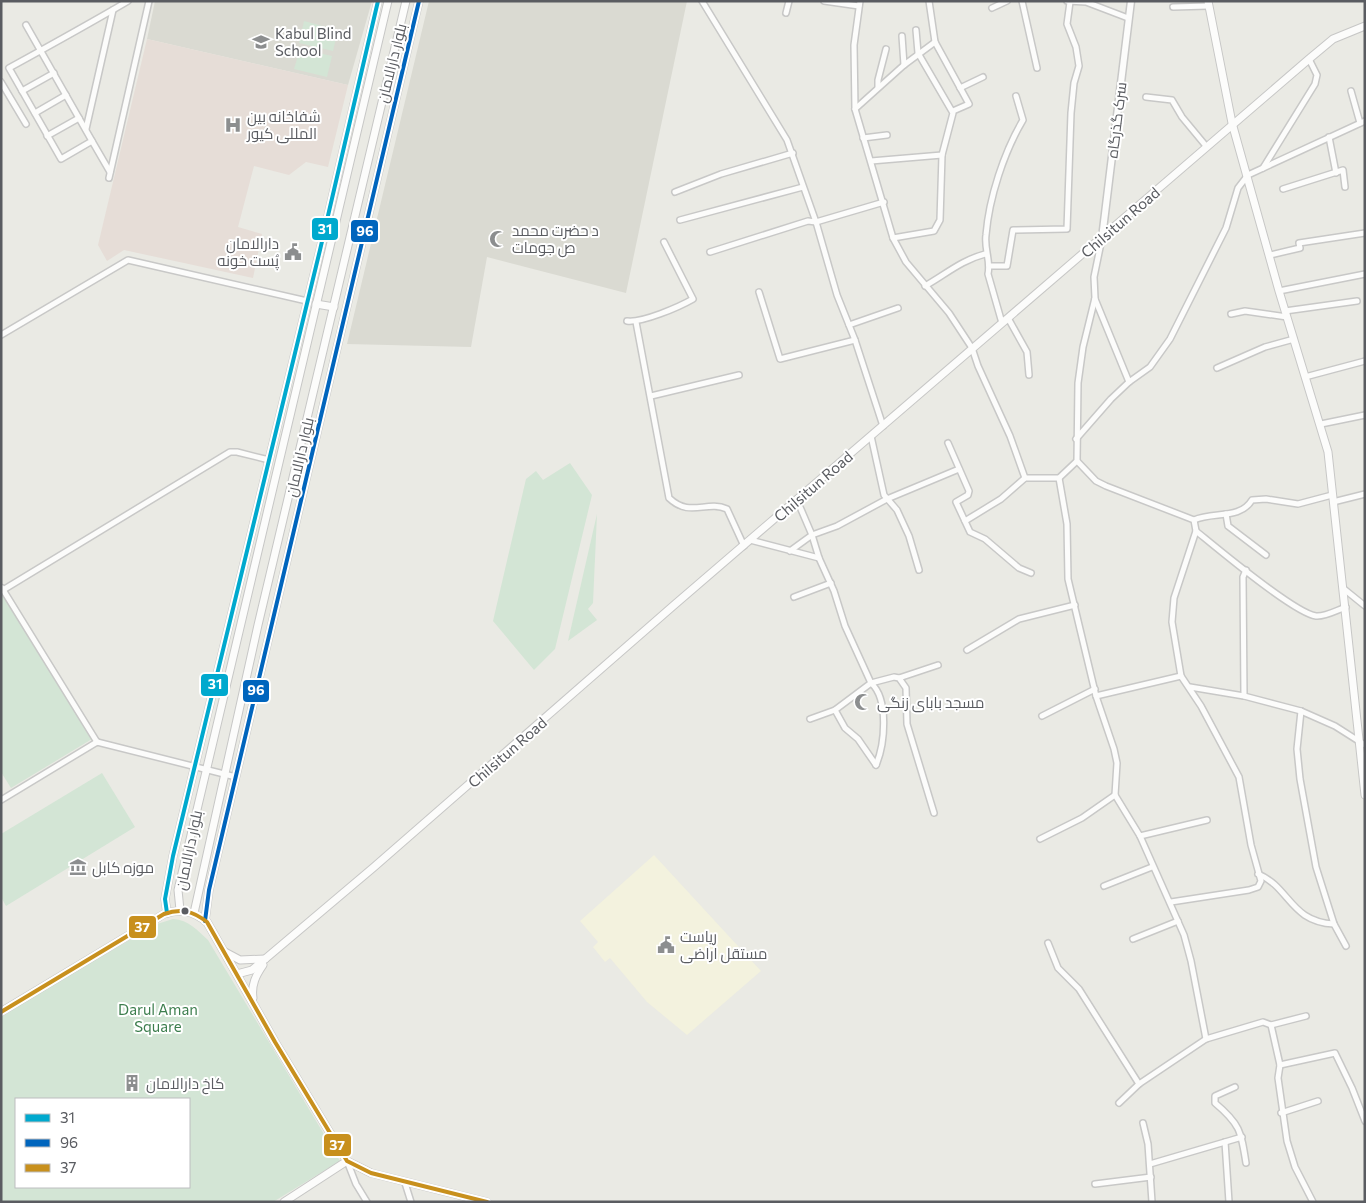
<svg xmlns="http://www.w3.org/2000/svg" width="1366" height="1203" font-family="Commissioner,Cairo,sans-serif">
<rect width="100%" height="100%" fill="#eaeae4"/>
<polygon fill="#f3f2de" points="654,855 761,971 687,1035 647,1002 610,958 605,962 593,947 598,942 580,921"/>
<g fill="#dadad2">
<polygon points="155,1 372,1 348,85 147,39"/>
<polygon points="429,1 687,1 626,293 487,257 471,347 347,344"/>
</g>
<polygon fill="#e6ddd7" points="147,39 348,85 328,167 306,162 289,175 254,166 238,227 262,234 253,278 124,250 107,261 98,245"/>
<g fill="#d3e5d5" fill-rule="evenodd">
<polygon points="304,21 338,30 333,51 299,43"/>
<polygon points="300,49 332,56 327,77 294,69"/>
<polygon points="570,463 592,495 555,649 534,670 493,621 526,479 536,471 543,480"/>
<polygon points="597,514 593,603 588,609 597,620 568,641"/>
<polygon points="1,586 92,739 11,788 1,772"/>
<polygon points="102,773 135,827 6,906 1,897 1,834"/>
<path d="M173,919C189,920 197,930 208,940L340,1161L273,1202H1V1015L157,924ZM16,1099H189V1187H16Z"/>
</g>
<g fill="none" stroke-linecap="round" stroke-linejoin="round">
<g stroke="#c8c8c7" stroke-width="8">
<g id="minor">
<polyline points="702,1 787,140 816,222 837,295 855,340 883,426"/>
<polyline points="824,1 859,6"/>
<polyline points="860,1 854,45 855,109 893,238 906,262 949,313 972,348 978,366 1010,436 1025,478"/>
<polyline points="929,1 935,42 969,104 953,111"/>
<polyline points="1022,1 1037,68"/>
<polyline points="1067,1 1086,2 1128,18"/>
<polyline points="1173,7 1208,6"/>
<polyline points="992,8 1007,1"/>
<polyline points="786,13 789,1"/>
<path d="M26,25L92,141L61,159L9,68C49,46 89,24 128,1"/>
<polyline points="902,36 904,65"/>
<polyline points="1,82 26,124"/>
<polyline points="878,87 878,80 886,49"/>
<polyline points="960,88 983,77"/>
<polyline points="22,91 54,73"/>
<polyline points="1351,91 1360,123"/>
<polyline points="1146,97 1172,100 1182,117 1206,146"/>
<polyline points="855,109 904,65 935,42"/>
<polyline points="35,113 66,95"/>
<polyline points="86,129 113,10"/>
<polyline points="47,136 79,118"/>
<polyline points="1329,137 1336,173"/>
<polyline points="863,138 887,135"/>
<polyline points="92,141 110,172"/>
<polyline points="871,161 942,155"/>
<polyline points="1263,168 1315,84 1317,75 1309,59"/>
<polyline points="109,178 149,1"/>
<polyline points="1283,189 1343,170 1345,187"/>
<polyline points="675,192 721,174 793,153"/>
<polyline points="680,220 803,187"/>
<polyline points="893,238 934,231 940,220 942,155 953,113 918,53 916,30"/>
<polyline points="710,252 808,221 816,222 884,202"/>
<polyline points="1270,255 1300,248 1299,243 1365,233"/>
<polyline points="990,266 1007,266 1013,230 1067,229 1071,113 1074,83 1079,66 1076,47 1067,24 1070,2"/>
<path d="M925,286C946,274 962,260 985,254"/>
<polyline points="1279,291 1365,274"/>
<polyline points="759,292 780,359 855,340"/>
<polyline points="1095,299 1129,382"/>
<polyline points="1285,311 1357,301"/>
<polyline points="1231,314 1245,311 1287,317"/>
<polyline points="1008,318 1027,352 1029,375"/>
<path d="M627,321C642,323 679,307 693,299L664,242"/>
<path d="M636,322L669,498C690,518 706,500 727,509L744,546"/>
<path d="M1002,323L988,274C991,261 984,249 986,235C989,198 1004,152 1023,120L1016,96"/>
<polyline points="849,325 898,308"/>
<polyline points="1,335 128,260 307,301"/>
<polyline points="1217,368 1265,347 1294,339"/>
<polyline points="1305,377 1365,361"/>
<polyline points="651,396 739,375"/>
<polyline points="1321,424 1365,415"/>
<polyline points="871,436 884,495 897,510 909,536 919,570"/>
<polyline points="1076,439 1111,399 1129,382 1150,367 1170,339 1226,228 1238,188 1248,175 1365,121"/>
<polyline points="948,443 969,491 968,495 956,502 970,532 985,539 1019,568 1031,573"/>
<path d="M1077,461L1096,481L1106,486L1194,520L1196,531C1217,548 1294,613 1316,616C1325,617 1337,610 1346,607"/>
<polyline points="1059,478 1067,524 1068,579 1096,696 1114,749 1117,763 1115,795 1140,836 1184,935 1191,961 1206,1039"/>
<polyline points="797,500 812,535 819,558 834,591 845,626 871,683 835,710 810,719"/>
<polyline points="1333,502 1365,494"/>
<polyline points="1226,514 1228,526 1266,555"/>
<path d="M1194,520C1213,511 1240,520 1252,500L1266,499L1298,504L1332,495"/>
<polyline points="965,521 1001,499 1025,478 1059,478 1077,461 1078,383 1083,347 1095,298 1094,277 1102,238"/>
<polyline points="750,540 819,558"/>
<polyline points="790,551 812,535 837,526 887,499 959,469"/>
<polyline points="2,588 97,742"/>
<polyline points="1344,589 1365,606"/>
<polyline points="3,590 230,452 237,452 269,460"/>
<polyline points="794,597 831,583"/>
<polyline points="967,650 1019,619 1075,605"/>
<polyline points="1181,676 1172,622 1174,598 1196,531"/>
<polyline points="899,678 938,665"/>
<polyline points="1190,687 1244,696 1301,711 1335,726 1365,745"/>
<polyline points="1096,696 1181,676 1201,706 1239,777 1251,845 1261,881 1258,887 1249,890 1171,902"/>
<polyline points="1244,696 1243,577 1246,570"/>
<polyline points="835,710 845,728 858,739 876,765"/>
<polyline points="1301,711 1297,749 1300,779 1316,867 1334,924 1346,946"/>
<polyline points="1042,716 1095,689"/>
<polyline points="97,742 236,777"/>
<path d="M876,765C885,744 889,699 871,683L894,677L899,678L906,688L907,724L934,813"/>
<polyline points="1,800 97,742"/>
<polyline points="1140,836 1207,820"/>
<polyline points="1040,839 1082,818 1115,795"/>
<path d="M1258,874C1290,887 1290,922 1334,924"/>
<polyline points="1104,886 1152,867"/>
<polyline points="1133,939 1178,921"/>
<polyline points="1048,943 1058,968 1079,989 1139,1084"/>
<polyline points="1271,1025 1280,1065 1278,1078 1287,1141 1295,1167 1313,1202"/>
<polyline points="1280,1065 1335,1053 1352,1088 1365,1121"/>
<path d="M1235,1087L1215,1096V1103C1240,1124 1241,1131 1246,1163"/>
<polyline points="1119,1103 1139,1084 1206,1039 1263,1022 1271,1025 1306,1016"/>
<polyline points="1281,1113 1318,1101"/>
<polyline points="1143,1123 1148,1144 1152,1202"/>
<polyline points="1225,1142 1229,1202"/>
<polyline points="347,1161 356,1184 367,1202"/>
<polyline points="1150,1164 1242,1137"/>
<polyline points="405,1183 411,1202"/>
<polyline points="1095,1184 1151,1177"/>
</g>
</g>
<g stroke="#c8c8c7" stroke-width="9">
<g id="tertiary">
<polyline points="1102,238 1131,1"/>
<polyline points="167,913 165,899 173,856 320,250 378,1"/>
<polyline points="205,921 209,890 419,1"/>
</g>
</g>
<g stroke="#c7c7c6" stroke-width="9">
<g id="secondary">
<polyline points="1208,1 1232,123 1279,291 1328,452 1365,795"/>
<polyline points="316,304 334,307"/>
<polyline points="180,910 178,890 183,869 388,1"/>
<polyline points="194,913 258,625 406,1"/>
<polyline points="225,952 240,960 265,959"/>
<polyline points="237,974 252,970 374,867 673,606 1309,59 1333,39 1365,26"/>
<path d="M253,998C251,985 256,975 263,965"/>
<path d="M1,1012L164,914C181,908 193,911 207,922L275,1042L347,1161L371,1173L487,1202"/>
<polyline points="284,1202 347,1161"/>
</g>
</g>
<use href="#minor" stroke="#fcfcfb" stroke-width="5"/>
<use href="#tertiary" stroke="#fcfcfb" stroke-width="6"/>
<use href="#secondary" stroke="#fcfcfb" stroke-width="7"/>
<g stroke="#fff" stroke-width="8">
<polyline id="bus-1" points="167,913 165,899 173,856 320,250 378,1"/>
</g>
<g stroke="#fff" stroke-width="8">
<polyline id="bus-2" points="205,921 209,890 419,1"/>
</g>
<g stroke="#fff" stroke-width="8">
<path id="bus-3" d="M1,1012L164,914C181,908 193,911 207,922L275,1042L347,1161L371,1173L487,1202"/>
</g>
<use href="#bus-1" stroke="#00a9ce" stroke-width="4"/>
<use href="#bus-2" stroke="#0065bd" stroke-width="4"/>
<use href="#bus-3" stroke="#c8901d" stroke-width="4"/>
</g>
<defs>
<g id="school-bare" transform="scale(1.35)"><path d="M0-5L7-2L0 1L-7-2ZM-4 1L0 2.5L4 1V4Q0 6-4 4Z" fill="#8c8e8f" stroke="#fff" stroke-width="2.5" paint-order="stroke"/></g>
<g id="hospital-bare" transform="scale(1.35)"><path d="M-5-5h3v3.5h4V-5h3V5h-3V1.5h-4V5h-3Z" fill="#8c8e8f" stroke="#fff" stroke-width="2.5" paint-order="stroke"/></g>
<g id="mosque-bare" transform="scale(1.35)"><path d="M3.5-4.9A6 6 0 1 0 3.5 4.9A5 5 0 1 1 3.5-4.9Z" fill="#8c8e8f" stroke="#fff" stroke-width="2.5" paint-order="stroke"/></g>
<g id="civic-bare" transform="scale(1.35)"><path d="M-.6-6.5H3V-4.5H.6V-3L4-1V1h2V6H-6V1h2V-1L-.6-3ZM-1.2 2.5V6h2.4V2.5Z" fill="#8c8e8f" stroke="#fff" stroke-width="2.5" paint-order="stroke"/></g>
<g id="museum-bare" transform="scale(1.35)"><path d="M0-6L6-3V-2H-6V-3ZM-5-1h2V3h-2ZM-1-1h2V3h-2ZM3-1h2V3H3ZM-6 4H6V6H-6Z" fill="#8c8e8f" stroke="#fff" stroke-width="2.5" paint-order="stroke"/></g>
<g id="building-bare" transform="scale(1.35)"><path d="M-4-6H4V6H1V3H-1V6H-4ZM-2.5-4.3h1.7v1.8h-1.7ZM.8-4.3h1.7v1.8H.8ZM-2.5-1h1.7V.8h-1.7ZM.8-1h1.7V.8H.8Z" fill="#8c8e8f" stroke="#fff" stroke-width="2.5" paint-order="stroke"/></g>
</defs>
<g fill-rule="evenodd">
<use href="#school-bare" x="261" y="42"/>
<use href="#hospital-bare" x="233" y="125"/>
<use href="#mosque-bare" x="498" y="239"/>
<use href="#civic-bare" x="293" y="252"/>
<use href="#mosque-bare" x="863" y="702"/>
<use href="#museum-bare" x="78" y="867"/>
<use href="#civic-bare" x="666" y="945"/>
<use href="#building-bare" x="132" y="1083"/>
</g>
<circle fill="#5a5c61" stroke="#fff" stroke-width="2" cx="185" cy="911" r="4.5"/>
<g text-anchor="middle" dominant-baseline="central" stroke-width="4" stroke-linejoin="round" paint-order="stroke">
<g font-size="15" fill="#5a5c61" stroke="#fff" text-anchor="start">
<text x="275" y="33">Kabul Blind<tspan x="275" dy="17">School</tspan></text>
<text x="247" y="116">شفاخانه بین<tspan x="247" dy="17">المللی کیور</tspan></text>
<text x="512" y="230">د حضرت محمد<tspan x="512" dy="17">ص جومات</tspan></text>
<text x="279" y="243" text-anchor="end">دارالامان<tspan x="279" dy="17">پُست خونه</tspan></text>
<text x="877" y="702">مسجد بابای زنگی</text>
<text x="92" y="867">موزه کابل</text>
<text x="680" y="936">ریاست<tspan x="680" dy="17">مستقل اراضی</tspan></text>
<text x="146" y="1083">کاخ دارالامان</text>
</g>
<g font-size="15" fill="#5a5c61" stroke="#fff">
<text transform="translate(391 63) rotate(-76)">بلوار دارالامان</text>
<text transform="translate(1116 120) rotate(-83)">سرک گذرگاه</text>
<text transform="translate(1120 222) rotate(-41)">Chilsitun Road</text>
<text transform="translate(299 457) rotate(-77)">بلوار دارالامان</text>
<text transform="translate(813 486) rotate(-41)">Chilsitun Road</text>
<text transform="translate(507 752) rotate(-41)">Chilsitun Road</text>
<text transform="translate(188 850) rotate(-78)">بلوار دارالامان</text>
</g>
<g font-size="15" fill="#3d7e4e" stroke="#fff">
<text x="158" y="1009">Darul Aman<tspan x="158" dy="17">Square</tspan></text>
</g>
</g>
<g stroke="#fff" stroke-width="2">
<rect x="311" y="217" width="28" height="24" rx="5" fill="#00a9ce"/>
<rect x="350" y="219" width="29" height="24" rx="5" fill="#0065bd"/>
<rect x="200" y="673" width="29" height="24" rx="5" fill="#00a9ce"/>
<rect x="242" y="679" width="28" height="24" rx="5" fill="#0065bd"/>
<rect x="128" y="915" width="29" height="24" rx="5" fill="#c8901d"/>
<rect x="323" y="1133" width="29" height="24" rx="5" fill="#c8901d"/>
</g>
<g font-size="14" text-anchor="middle" font-weight="bold" fill="#fff">
<text x="325" y="234">31</text>
<text x="365" y="236">96</text>
<text x="215" y="689">31</text>
<text x="256" y="695">96</text>
<text x="142" y="932">37</text>
<text x="337" y="1150">37</text>
</g>
<rect width="1366" height="1203" fill="none" stroke="#5a5c61" stroke-width="5"/>
<rect x="15" y="1098" width="175" height="90" fill="#ffffff" stroke="#bdbec0"/>
<rect x="25" y="1114" width="25" height="8" fill="#00a9ce" stroke="#bdbec0"/>
<text x="60" y="1123" font-size="15" fill="#5a5c61">31</text>
<rect x="25" y="1139" width="25" height="8" fill="#0065bd" stroke="#bdbec0"/>
<text x="60" y="1148" font-size="15" fill="#5a5c61">96</text>
<rect x="25" y="1164" width="25" height="8" fill="#c8901d" stroke="#bdbec0"/>
<text x="60" y="1173" font-size="15" fill="#5a5c61">37</text>
</svg>
